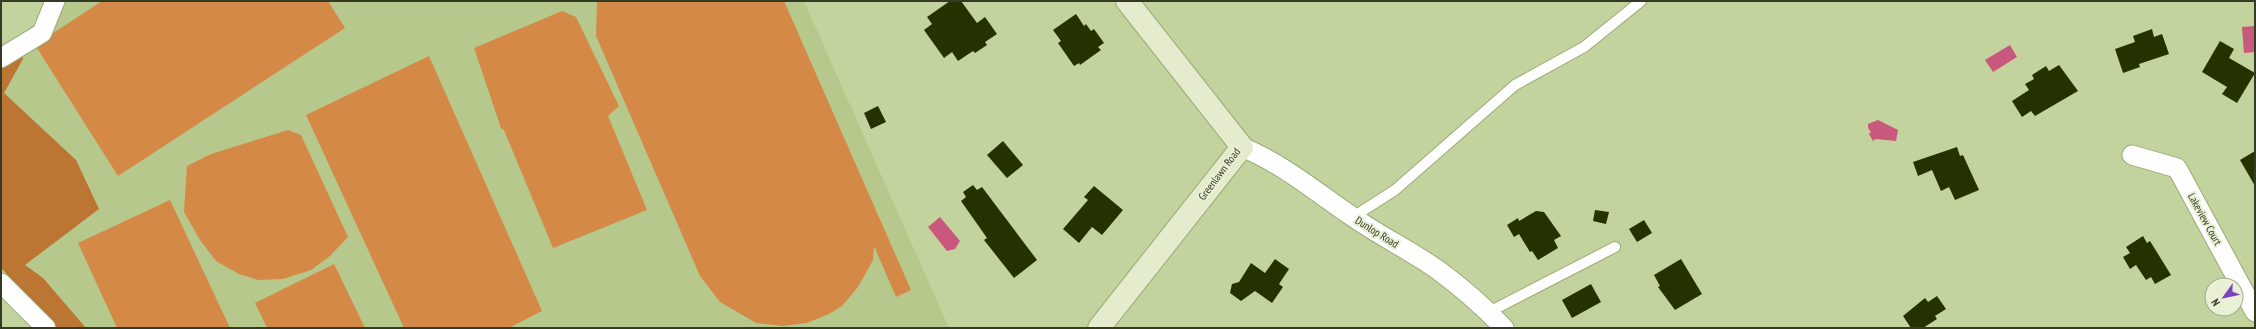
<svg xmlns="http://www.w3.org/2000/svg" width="2256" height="329" font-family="'PT Sans Narrow',sans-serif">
<rect width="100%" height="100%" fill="#c3d39d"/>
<polygon fill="#b7c88c" points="61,1 804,1 949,328 62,328 1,261 1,65"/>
<g fill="#d48a46">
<polygon points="102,1 328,1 345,28 118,176 35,45"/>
<polygon points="597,1 784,1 911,290 896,297 874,246 873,260 858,287 842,306 829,314 807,323 783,326 756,323 720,302 700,276 596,36"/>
<polygon points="562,11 576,17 619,106 608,116 647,210 553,248 504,130 501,128 474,48"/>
<polygon points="429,56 542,311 509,328 404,328 306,115"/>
<polygon points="288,130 301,135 348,237 330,256 311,270 283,279 258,280 239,274 216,261 200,240 184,212 187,166 211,154"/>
<polygon points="170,200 230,328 117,328 78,243"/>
<polygon points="334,264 365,328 267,328 255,303"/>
</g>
<polygon fill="#bc7532" points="19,39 23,59 4,93 76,160 99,209 25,265 43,278 86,328 55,328 1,268 1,47"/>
<g fill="#ca577e">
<polygon points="2255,26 2255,52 2244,53 2242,27"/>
<polygon points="2010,45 2017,57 1993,72 1985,60"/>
<polygon points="1878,120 1898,130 1896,141 1876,139 1873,141 1869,134 1871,132 1868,128 1868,124"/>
<polygon points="940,217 960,241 955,249 947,251 928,227"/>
</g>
<g fill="#263100">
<polygon points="950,1 961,1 977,23 985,17 997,34 985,42 987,45 975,53 973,51 958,61 952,52 944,58 924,30 932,24 927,17"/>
<polygon points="1076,14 1084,26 1086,24 1091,31 1094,29 1104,43 1098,47 1101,50 1080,65 1079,63 1074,66 1058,43 1061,41 1053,30"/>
<polygon points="2152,29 2154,37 2162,34 2169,54 2139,64 2140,67 2123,73 2115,49 2135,42 2133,36"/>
<polygon points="2220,41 2234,49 2229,58 2255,73 2237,103 2222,94 2227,87 2202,72"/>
<polygon points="2059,65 2078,91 2035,116 2031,111 2022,117 2012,101 2029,90 2025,84 2034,79 2032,75 2046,66 2049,71"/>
<polygon points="878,106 886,122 871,129 864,113"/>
<polygon points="1003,141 1023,165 1007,178 987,155"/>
<polygon points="1957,147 1960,156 1963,155 1979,190 1955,200 1949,187 1941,191 1932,170 1918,176 1913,162"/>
<polygon points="2255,151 2255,186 2240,160"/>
<polygon points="973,185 977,190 982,187 1037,260 1014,278 984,240 987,238 961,201 966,197 963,192"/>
<polygon points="1094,186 1123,210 1102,235 1092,227 1079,243 1063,229 1088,200 1084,197"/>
<polygon points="1595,210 1609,212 1606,224 1593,221"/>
<polygon points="1536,211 1544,212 1561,236 1554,240 1558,248 1538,260 1532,251 1530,252 1519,234 1514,237 1507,225 1518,218 1519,221"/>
<polygon points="1644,220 1652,233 1637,242 1629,229"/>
<polygon points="2143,236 2147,243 2150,241 2171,275 2155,284 2151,277 2146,280 2136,265 2130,269 2123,257 2130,253 2126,247"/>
<polygon points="1275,259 1289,269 1279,284 1283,287 1272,303 1255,291 1241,301 1230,293 1232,284 1239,282 1251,263 1265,273"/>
<polygon points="1681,259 1702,294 1675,310 1658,287 1660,286 1654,275"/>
<polygon points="1591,284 1601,302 1572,318 1562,300"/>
<polygon points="1937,296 1946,309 1935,316 1937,319 1923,328 1911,328 1903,316 1925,298 1928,302"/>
</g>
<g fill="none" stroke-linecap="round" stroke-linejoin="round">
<g stroke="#9baa76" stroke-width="12">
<g id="lane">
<polyline points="1353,217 1395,190 1515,85 1584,47 1641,1"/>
<polyline points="1489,312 1615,247"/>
</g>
</g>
<g stroke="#9baa76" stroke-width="21">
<g id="street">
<polyline points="1,58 42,33 55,1"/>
<path d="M1242,147C1283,164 1316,192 1353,217C1380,236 1411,251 1438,270C1461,287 1484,307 1504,328"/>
<polyline points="2132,155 2177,168 2255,312"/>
<polyline points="1,283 46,328"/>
</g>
</g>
<g stroke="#9baa76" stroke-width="24">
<polyline id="secondary" points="1099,328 1242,147 1127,1"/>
</g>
<use href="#lane" stroke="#fff" stroke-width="10"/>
<use href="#street" stroke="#fff" stroke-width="19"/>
<use href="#secondary" stroke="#e4eccd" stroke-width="22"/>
</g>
<g text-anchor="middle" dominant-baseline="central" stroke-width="4" stroke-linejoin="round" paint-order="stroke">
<g font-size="11" fill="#343a24" stroke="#e8f0d5">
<text transform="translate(1219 174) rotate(-53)">Greenlawn Road</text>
<text transform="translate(2205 219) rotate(61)">Lakeview Court</text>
<text transform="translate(1377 232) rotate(32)">Dunlop Road</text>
</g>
</g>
<rect width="2256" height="329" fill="none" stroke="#343a24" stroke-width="4"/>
<g transform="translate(2224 297) rotate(237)"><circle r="19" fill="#e8f0d5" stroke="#a0a78e"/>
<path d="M0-3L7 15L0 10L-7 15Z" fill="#7a44bb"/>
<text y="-6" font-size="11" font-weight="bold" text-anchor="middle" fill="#343a24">N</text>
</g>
</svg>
